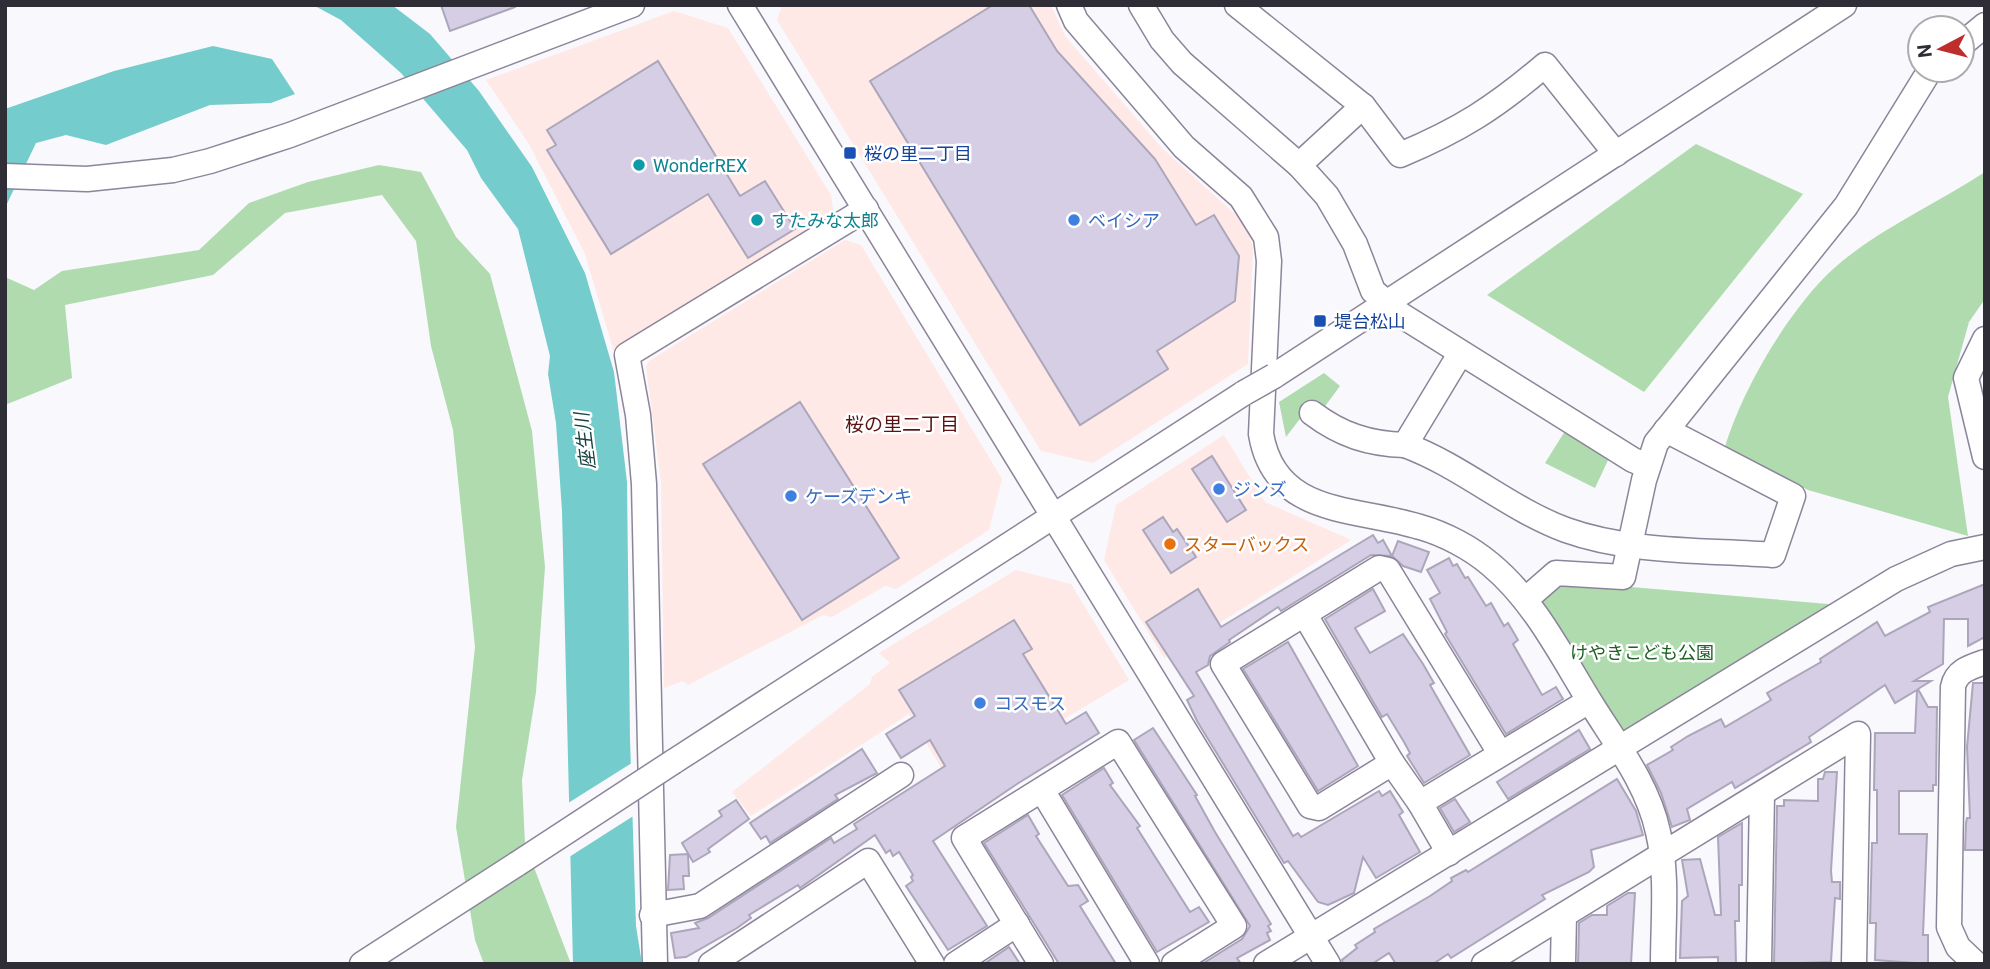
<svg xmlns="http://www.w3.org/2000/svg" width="1990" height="969" font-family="Roboto,'Noto Sans JP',sans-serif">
<rect width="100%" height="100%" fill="#f9f8fc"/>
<g fill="#ffe9e6">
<polygon points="782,5 1051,5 1065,36 1162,148 1236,215 1247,230 1253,248 1248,364 1093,463 1041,451 777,20"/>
<polygon points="674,11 728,28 831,195 834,217 614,352 585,254 529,144 486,80"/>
<polygon points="845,240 861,245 1002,479 989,530 896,589 885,586 832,617 823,615 688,685 683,681 664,688 661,481 646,367 649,361"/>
<polygon points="1224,435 1265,502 1351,540 1164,658 1104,560 1116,505"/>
<polygon points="1016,570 1071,584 1129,680 952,786 909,714 751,816 732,792 870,684 872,677 890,663 879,653"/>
</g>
<g fill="#afdbaf">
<polygon points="1696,144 1803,194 1644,392 1487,295"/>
<polygon points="379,165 421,172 456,237 490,274 532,431 545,567 536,692 522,780 525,844 571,964 484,964 475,940 456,827 475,647 453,430 431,346 416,241 382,195 285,213 213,275 65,305 72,378 5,405 5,277 34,290 62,271 199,250 249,203 308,182"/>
<path d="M1985,172V299L1969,322L1948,397L1968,536L1808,490L1725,447C1742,390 1788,311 1832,270C1876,230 1935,205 1985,172Z"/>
<polygon points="1324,373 1340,386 1323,409 1312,403 1286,437 1279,402"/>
<polygon points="1565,431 1609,458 1595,488 1545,463"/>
<polygon points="1561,581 1840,605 1622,734 1537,603"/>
</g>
<g fill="#75cccc">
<polygon points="313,5 392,5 430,34 479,91 532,167 585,273 614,372 627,482 630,739 636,926 642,964 573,964 562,511 556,423 548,374 550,356 518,229 481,178 467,150 401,73 341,20"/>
<polygon points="213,46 272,59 295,94 271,103 210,105 106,145 66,135 36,143 5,208 5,109 114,71"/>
</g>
<polygon fill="#f9f8fc" points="635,761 638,813 566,859 565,805"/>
<g fill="#d5cee4" stroke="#aca6bb" stroke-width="2">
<polygon points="441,5 515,5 515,7 450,31"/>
<polygon points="993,5 1029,5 1057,51 1155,159 1196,225 1214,215 1239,256 1235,301 1157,351 1168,369 1080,425 870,81"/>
<polygon points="658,61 740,196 765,181 795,229 748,258 708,194 611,254 547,150 556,145 547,130"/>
<polygon points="800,402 899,558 802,620 703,464"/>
<polygon points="1212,456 1246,510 1227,522 1192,469"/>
<polygon points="1163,517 1173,532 1177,529 1196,557 1171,573 1143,530"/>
<polygon points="1373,535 1378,543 1383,540 1392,556 1398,541 1429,552 1421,572 1403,566 1392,556 1371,555 1281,611 1278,607 1229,640 1230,642 1210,656 1208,665 1196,672 1293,836 1298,833 1301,837 1379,791 1382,796 1390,791 1403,812 1399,815 1420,852 1376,878 1363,857 1354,893 1328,905 1318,902 1288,861 1284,863 1197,721 1187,700 1194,696 1146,622 1198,589 1221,627"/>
<polygon points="1449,558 1453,566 1457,564 1465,578 1468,577 1486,606 1491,603 1504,626 1508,623 1518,640 1513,644 1542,695 1556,687 1563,699 1506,734 1445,634 1447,632 1430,599 1440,593 1427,570"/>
<polygon points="1985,584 1985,637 1968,646 1968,619 1944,619 1943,664 1914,681 1931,681 1918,689 1928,707 1937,707 1936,785 1933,785 1933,791 1899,791 1899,834 1927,834 1923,935 1928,935 1928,964 1875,960 1876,923 1870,923 1872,843 1877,843 1877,790 1874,790 1875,733 1915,733 1917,690 1895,703 1885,685 1809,737 1811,742 1735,788 1732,782 1687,809 1690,820 1672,827 1661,793 1647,765 1673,750 1671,747 1688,736 1721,719 1725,727 1771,700 1767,693 1821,662 1820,659 1877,622 1885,636 1930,612 1928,607"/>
<polygon points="1373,589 1385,611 1355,628 1370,653 1403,634 1423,664 1434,683 1430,685 1470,755 1424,783 1407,756 1410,753 1404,742 1387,714 1382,717 1325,619"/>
<polygon points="1014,620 1032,649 1023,654 1066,724 1086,712 1099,733 1017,784 933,841 987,926 948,950 906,886 913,881 911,877 913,875 899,852 893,856 890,850 886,853 875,835 800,888 798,885 749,915 751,918 737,928 686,957 675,958 671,933 699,928 695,923 708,918 831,838 834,843 857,829 854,824 945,766 930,740 901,758 886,734 915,716 899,690"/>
<polygon points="1288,642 1358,766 1318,791 1243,669"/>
<polygon points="1973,683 1985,683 1984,850 1965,850 1966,823 1967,818 1970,818 1967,747"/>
<polygon points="1153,728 1197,795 1195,796 1215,832 1271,924 1268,926 1271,931 1267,933 1270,940 1237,958 1241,964 1202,964 1242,939 1250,926 1134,740"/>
<polygon points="1579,730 1590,749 1508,799 1497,782"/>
<polygon points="862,749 877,773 835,795 838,799 770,843 766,836 761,839 750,823"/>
<polygon points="1104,768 1113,783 1110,785 1140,826 1137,828 1190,912 1199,907 1209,922 1157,952 1062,795"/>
<polygon points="1825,772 1837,772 1831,871 1832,882 1840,882 1840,899 1835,898 1831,962 1774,964 1777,806 1784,806 1784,800 1818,801 1818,779 1823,779"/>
<polygon points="1617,779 1636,811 1643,835 1591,850 1594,867 1589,872 1542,895 1545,899 1451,958 1448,954 1433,964 1396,964 1389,953 1372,964 1343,964 1342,960 1357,948 1355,945 1375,932 1374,929 1430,896 1452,881 1451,878 1466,870 1468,872"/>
<polygon points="1455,799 1470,822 1454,832 1440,808"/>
<polygon points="736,800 749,819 708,849 710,852 693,862 682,843 722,816 719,811"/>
<polygon points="1028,815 1039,834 1036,836 1068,886 1078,885 1088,901 1080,906 1116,964 1059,964 984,843"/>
<polygon points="1742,823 1742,885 1739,885 1739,921 1735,921 1736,964 1718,964 1718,957 1680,958 1682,901 1688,896 1682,860 1700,859 1715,915 1721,915 1718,837"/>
<polygon points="688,854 689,876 683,876 684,889 668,890 670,855"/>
<polygon points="1628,893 1635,893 1631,964 1578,964 1579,923 1592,915 1607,915 1607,906"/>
<polygon points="1009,947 1020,964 984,964"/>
</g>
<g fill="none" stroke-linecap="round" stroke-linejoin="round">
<g stroke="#8c859a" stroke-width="27">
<g id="minor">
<polyline points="740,5 1328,964"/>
<path d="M1069,5L1076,21L1184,147L1241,197L1266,237L1269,261L1261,434C1275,517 1356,507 1420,527C1445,534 1471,548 1490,564C1535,601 1562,657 1592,705C1617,745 1648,785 1658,832C1668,874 1663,920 1663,964"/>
<polyline points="1141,5 1162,40 1182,63 1299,165 1327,196 1355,244 1373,291 1401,315 1633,460 1648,466"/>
<path d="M1237,5L1363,106L1400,155C1460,130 1496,107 1545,65L1616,154"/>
<polyline points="1962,44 1985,25"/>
<polyline points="1299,165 1363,106"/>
<polyline points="5,176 87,179 173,170 210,161 290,135 632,5"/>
<polyline points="1985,339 1966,378 1985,457"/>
<path d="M1460,354L1405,445C1462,466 1509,509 1566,530C1630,553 1706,550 1773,555L1793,496L1666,430"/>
<polyline points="1274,376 1844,5"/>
<path d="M1312,413C1341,435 1369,444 1405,445"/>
<polyline points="1525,600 1556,573 1623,577 1644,480 1656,443 1846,206 1930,70"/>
<polyline points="1305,615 1392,763"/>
<polyline points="673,762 1244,393"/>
<polyline points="1042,790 1147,964"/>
<polyline points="1420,803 1392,763 1319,808 1310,806 1223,664 1379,568 1388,570 1500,753"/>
<polyline points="1449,853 1420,803 1589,701"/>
<polyline points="652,915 700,906 901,775"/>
<polyline points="362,964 517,864"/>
<polyline points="655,964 644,484 638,415 627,355 866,209"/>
<polyline points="711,964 868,861 932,964"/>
<polyline points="956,964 1017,924"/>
<polyline points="1041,964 964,838 1118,742 1234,926 1174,964"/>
<polyline points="1266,964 1896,579 1951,554 1985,547"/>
<polyline points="1484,964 1858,734 1854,964"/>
<polyline points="1563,964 1564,915"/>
<polyline points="1759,964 1762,794"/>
<path d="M1976,964L1958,947L1949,927L1953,687C1956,671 1970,667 1985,662"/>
</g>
</g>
<use href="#minor" stroke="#fff" stroke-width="24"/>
<g stroke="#8c859a" stroke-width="27" stroke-linecap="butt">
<g id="minor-bridge">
<polyline points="1244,393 1274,376"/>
<polyline points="517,864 673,762"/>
</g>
</g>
<use href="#minor-bridge" stroke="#fff" stroke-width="24"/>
</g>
<g fill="#1a4fb4" stroke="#fff" stroke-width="2.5">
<rect x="843" y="146" width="14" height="14" rx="3.5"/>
<rect x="1313" y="314" width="14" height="14" rx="3.5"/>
</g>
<g fill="#0f9aa8" stroke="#fff" stroke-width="2.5">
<circle cx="639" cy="165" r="7"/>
<circle cx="757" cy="220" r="7"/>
</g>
<g fill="#3f7fe0" stroke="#fff" stroke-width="2.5">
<circle cx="1074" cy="220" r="7"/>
<circle cx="1219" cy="489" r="7"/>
<circle cx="791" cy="496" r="7"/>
<circle cx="980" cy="703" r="7"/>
</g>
<circle fill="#e8710a" stroke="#fff" stroke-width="2.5" cx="1170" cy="544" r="7"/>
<g text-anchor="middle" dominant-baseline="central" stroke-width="5" stroke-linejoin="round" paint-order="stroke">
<g font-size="18" fill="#164399" stroke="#fff" text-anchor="start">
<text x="864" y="153">桜の里二丁目</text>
<text x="1334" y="321">堤台松山</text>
</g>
<g font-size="18" fill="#0d838f" stroke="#fff" text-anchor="start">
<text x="653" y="165">WonderREX</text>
<text x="771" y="220">すたみな太郎</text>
</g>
<g font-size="18" fill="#366cbe" stroke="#fff" text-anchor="start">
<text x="1088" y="220">ベイシア</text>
<text x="1233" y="489">ジンズ</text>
<text x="805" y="496">ケーズデンキ</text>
<text x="994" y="703">コスモス</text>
</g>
<g font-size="18" fill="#c56008" stroke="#fff" text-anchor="start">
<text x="1184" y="544">スターバックス</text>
</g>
<g font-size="18" fill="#1d6024" stroke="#fff">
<text x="1642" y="652">けやきこども公園</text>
</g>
<g font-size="19" fill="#591513" stroke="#fff">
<text x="902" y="424">桜の里二丁目</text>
</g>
<g font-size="19" font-style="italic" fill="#184242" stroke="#fff">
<text transform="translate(585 441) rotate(-97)">座生川</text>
</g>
</g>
<rect width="1990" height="969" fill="none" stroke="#2f2d35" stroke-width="14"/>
<g transform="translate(1941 49) rotate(263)"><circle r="33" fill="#ffffff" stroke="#acabae" stroke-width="2"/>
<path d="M0-5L12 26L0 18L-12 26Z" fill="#bd2e2c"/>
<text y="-10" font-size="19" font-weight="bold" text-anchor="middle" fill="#2f2d35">N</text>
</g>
</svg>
